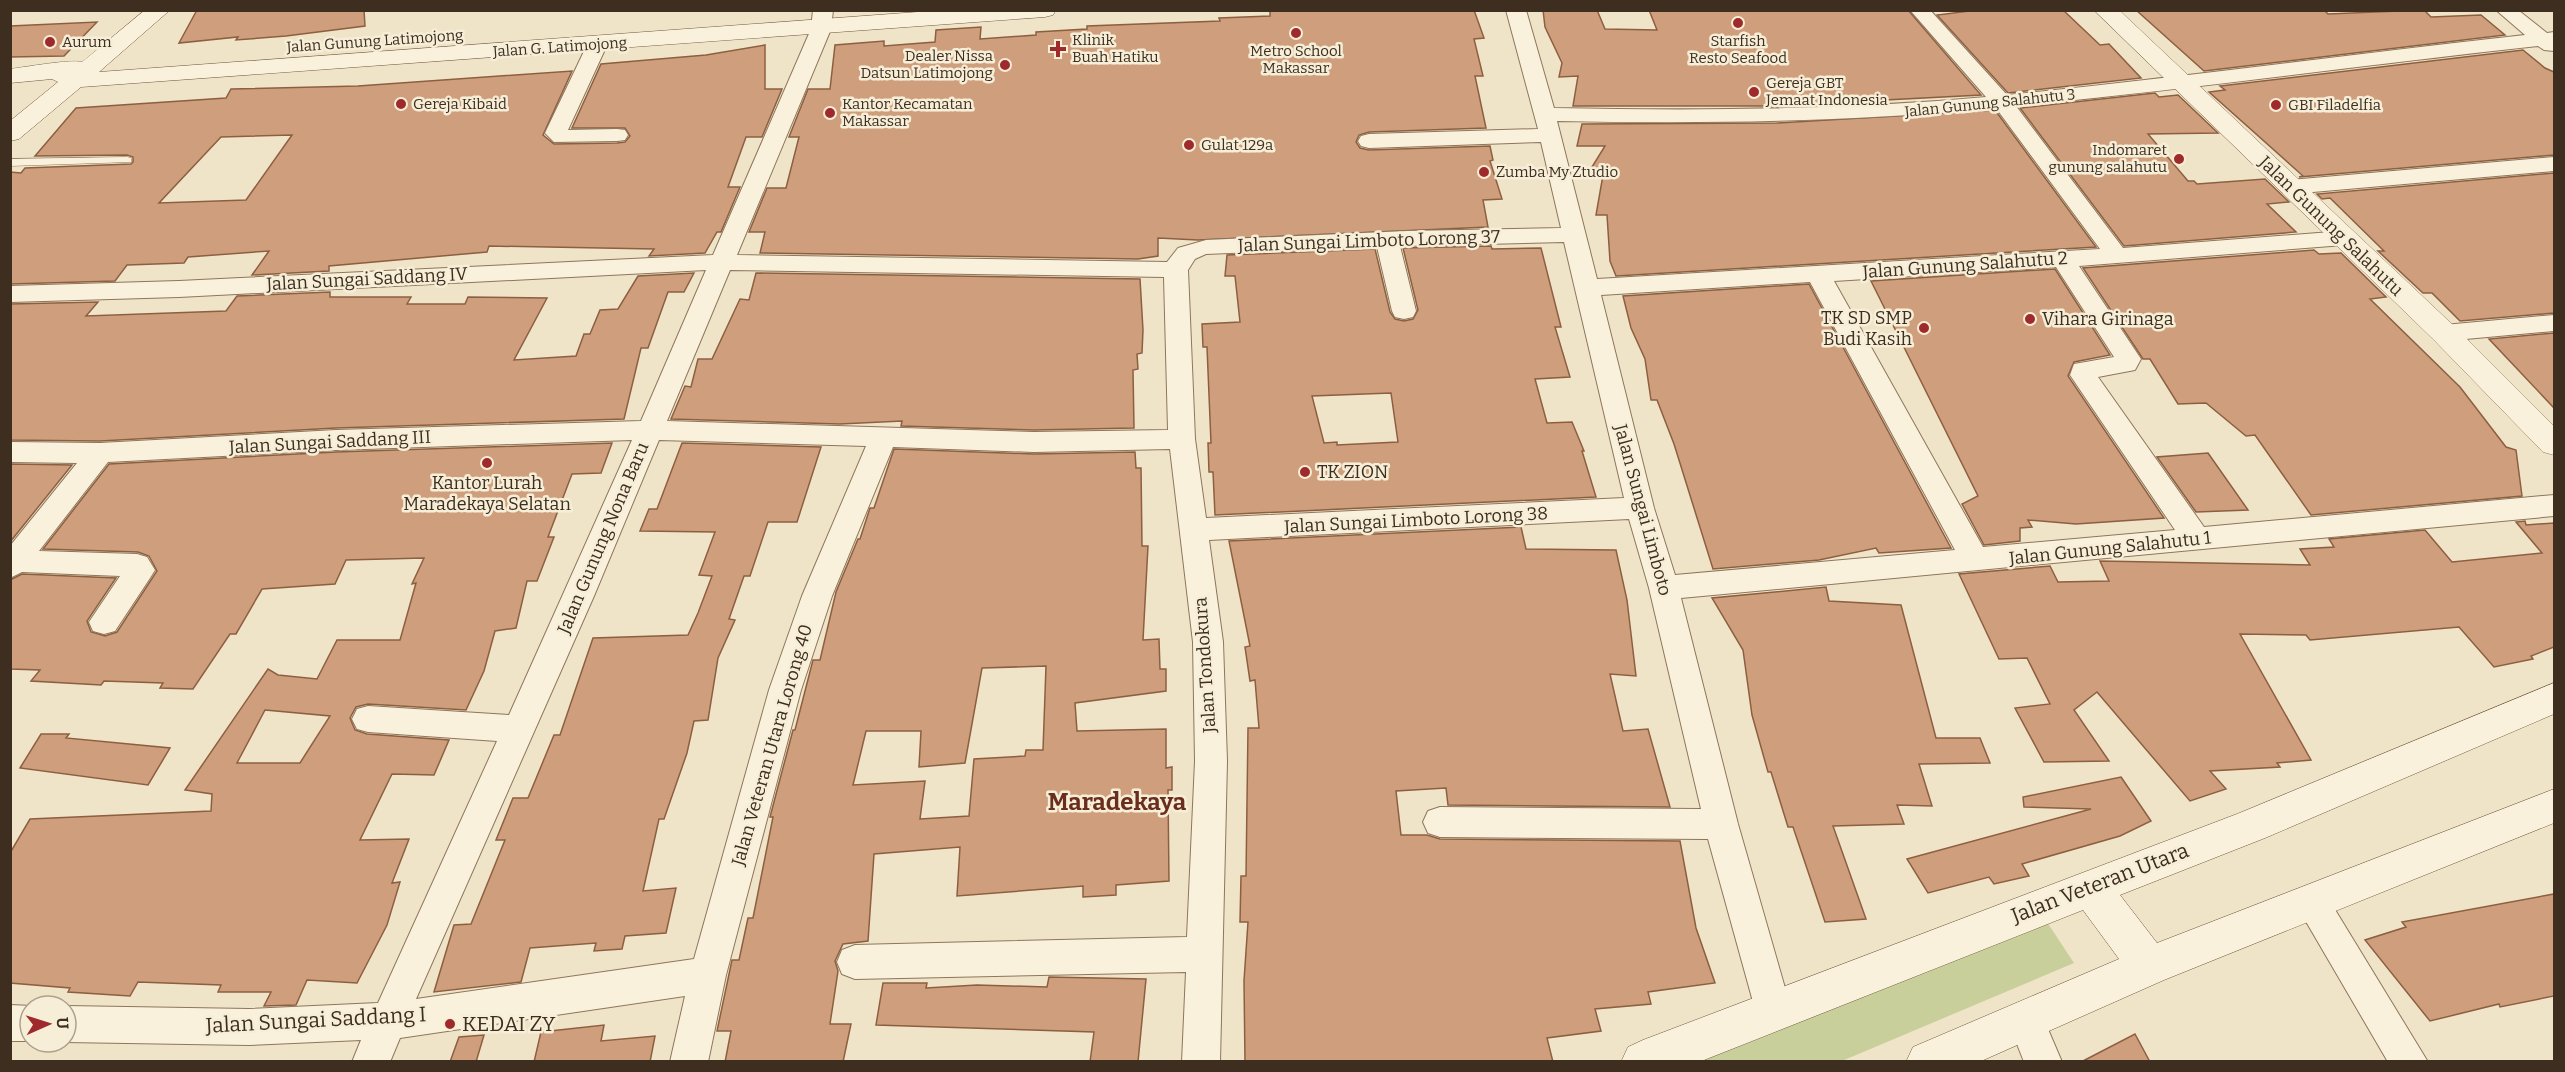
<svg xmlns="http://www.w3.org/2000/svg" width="2565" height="1072" font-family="Bitter,serif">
<rect width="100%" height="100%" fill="#f0e4c8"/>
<polygon fill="#c9cf9b" points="2043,916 2074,963 1842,1061 1683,1062"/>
<g fill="#cf9f7d" stroke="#8d5f41" stroke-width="1.5" fill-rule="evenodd">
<polygon points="197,10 364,10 365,26 286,36 236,40 238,37 179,43"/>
<polygon points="1288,10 1474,10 1484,38 1474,39 1483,76 1475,76 1486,128 1369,132 1359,135 1356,142 1360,148 1369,150 1490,146 1493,160 1490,161 1502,199 1483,200 1488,227 1198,240 1158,238 1158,256 1138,259 760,253 765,232 749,232 767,188 786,188 799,137 789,137 808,89 830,89 835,45 884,41 884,46 935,42 936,30 981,27 980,39 1036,35 1036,32 1087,29 1087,26 1220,21 1219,18 1270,16 1270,11"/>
<polygon points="1543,10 1597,10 1605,29 1657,30 1649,10 1908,10 1981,95 1770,106 1573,106 1578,76 1559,77 1562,63 1545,27"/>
<polygon points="1978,10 2063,10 2100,45 2109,44 2141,78 2008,93 1937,15"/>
<polygon points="2136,10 2324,10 2328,14 2424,10 2431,17 2481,15 2505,35 2204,71"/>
<polygon points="97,22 64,56 10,57 10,26"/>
<path d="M765,45V89H782L762,137H746L728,187H740L721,232H717L705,253L649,256L654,249L489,246L487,252L329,266V271L252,275L269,251L188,257L184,263L127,265L115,281L10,284V172L21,173L25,168L131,164L133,162V157L127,155L35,156L76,108L226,98L231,89L358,86L572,71L543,135L554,144L617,143L625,142L630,136L625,128H572L601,64L706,55ZM292,135L246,200L159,203L221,137Z"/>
<polygon points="2523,50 2545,68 2554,72 2554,155 2299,177 2303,176 2209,92 2225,90 2220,86"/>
<polygon points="2155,93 2159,97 2178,95 2218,133 2148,134 2188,181 2194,181 2197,184 2265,179 2289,202 2267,204 2296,232 2124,246 2020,108"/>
<polygon points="1995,110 2096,247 1616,276 1610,261 1607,215 1596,215 1603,175 1587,175 1605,146 1577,146 1582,124 1777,123"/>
<polygon points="2554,173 2554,313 2460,321 2432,293 2423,293 2378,251 2384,251 2330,198 2322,199 2317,194"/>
<path d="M1491,246L1492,249L1541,248L1561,327H1555L1570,377L1535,379L1547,423L1572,422L1584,451H1582L1596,497L1215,515L1213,472H1209L1208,443H1211L1207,347H1203L1202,324L1240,322L1235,276H1225L1227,255L1375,249L1390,312L1395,319L1404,321L1413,319L1418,310L1403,248ZM1391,393L1398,442L1337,445V442L1324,443L1312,396Z"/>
<polygon points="2314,250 2319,254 2341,253 2386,297 2370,299 2460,387 2506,447 2516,450 2522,496 2311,515 2255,435 2246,436 2206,403 2178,404 2150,359 2143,359 2083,268"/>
<polygon points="2055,269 2110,355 2074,362 2068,376 2164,518 2076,524 2028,520 2032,527 2020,528 2020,541 1984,545 1962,504 1978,496 1871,281"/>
<polygon points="694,273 684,292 668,292 648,348 641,348 624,419 336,428 100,441 10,440 10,304 98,302 86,316 226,311 237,296 330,292 330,297 411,297 407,304 465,304 468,297 547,298 514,360 576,356 584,334 590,334 600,310 618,309 638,276"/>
<polygon points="756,273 1140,279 1143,330 1142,353 1137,354 1138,369 1133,370 1134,428 1034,430 901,426 902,421 840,424 671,419 685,386 691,387 698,359 712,359 740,299 749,300"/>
<polygon points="1809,284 1951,548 1879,553 1876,548 1819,560 1713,569 1674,444 1657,400 1651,400 1645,359 1631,328 1623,296"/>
<polygon points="2554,333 2554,408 2489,339"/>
<path d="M612,443L601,473L572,474L548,537H554L537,581H527L516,628L495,631L484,671L466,710L368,704L356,707L350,718L355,730L367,734L449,740L434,775L392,774L360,840L409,839L392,883L400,882L387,925L357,983L307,980L296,1005L264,1006L271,992H218L221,985L138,982L130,996L68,992L70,988L10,983V853L30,819L211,811L212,794L185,790L268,669L278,675L317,679L337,640H400L416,583L412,584L424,558L346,560L335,584L262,589L236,634H230L193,689L160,688L163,683L104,681L101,685L31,681L40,670L10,669V580L22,574L116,578L87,621L91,632L105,636L117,632L157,571L149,556L138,552L43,549L109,464L336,452ZM265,710L330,716L300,763H237Z"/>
<polygon points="682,443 821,447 797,522 768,522 750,576 744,576 729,619 735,620 718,658 708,720 694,721 687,753 664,819 659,819 643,891 676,888 666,933 625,936 622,949 594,951 596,943 530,948 521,982 434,992 454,925 471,924 505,840 496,840 513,798 528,798 554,735 560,735 593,638 688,635 698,613 712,576 699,575 715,532 640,531 649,509 657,509"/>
<path d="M894,449L1034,454L1135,452L1136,468H1141L1142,546H1148L1143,640L1159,639L1160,669H1166V691L1075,703L1077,731L1166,729V768L1172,767V790H1168L1169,881L1116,885V895L1083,897V886L957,896L960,847L874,854L868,941L843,944L835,961L838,971L830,1024H851L843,1062H725L731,1031H717L732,960H739L748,918H753L773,817H770L793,730H795L813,660H820L836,592L858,539H860L870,508H874ZM1046,666L1043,750H1026L1025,756L974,759L969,816L920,819L925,781L853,785L866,731H921L919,767L965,763L982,668Z"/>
<polygon points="2208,453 2248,510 2196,512 2157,457"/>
<polygon points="10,464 72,465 10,542"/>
<polygon points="2525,521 2526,525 2554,523 2554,647 2531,656 2533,659 2494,667 2459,627 2310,640 2306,635 2240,634 2311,760 2277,763 2280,767 2210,771 2226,789 2190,801 2097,692 2074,710 2109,761 2044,762 2015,708 2050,704 2027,658 1999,659 1959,574 2050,566 2058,582 2109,581 2100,561 2310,565 2300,549 2334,547 2329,539 2425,530 2452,562 2542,553 2516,522"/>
<polygon points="1521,527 1526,549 1616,550 1627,600 1636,676 1610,674 1623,731 1648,729 1670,807 1448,805 1446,788 1396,791 1401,835 1427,835 1440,839 1680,841 1696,928 1715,983 1648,992 1651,1004 1595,1009 1601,1031 1547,1038 1553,1062 1245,1062 1244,981 1248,922 1240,922 1241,876 1246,876 1248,728 1259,728 1255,680 1250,681 1245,647 1250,646 1229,541"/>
<polygon points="1826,587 1829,601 1901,605 1936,738 1980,738 1990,763 1919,764 1932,806 1897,805 1904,824 1833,826 1866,919 1825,922 1793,827 1788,827 1771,772 1768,772 1752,715 1743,650 1712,598"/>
<polygon points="41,734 69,734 66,738 170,748 148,785 20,768"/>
<polygon points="2121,777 2151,821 2120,836 2022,864 2029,876 1994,884 1989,877 1928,893 1907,859 2091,809 2024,807 2023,797"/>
<polygon points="2554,894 2554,996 2500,1007 2499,1004 2430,1021 2365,940 2406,927 2402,922"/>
<polygon points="1049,977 1146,979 1138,1062 1090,1062 1094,1032 876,1025 883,983 927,983 926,988 977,985 1047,987"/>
<polygon points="604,1025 601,1041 655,1036 650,1062 534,1062 541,1032"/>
<polygon points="2135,1034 2150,1062 2081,1062"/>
<polygon points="484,1035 476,1062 450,1062 459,1037"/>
</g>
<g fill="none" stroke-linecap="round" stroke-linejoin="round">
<g stroke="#8d765c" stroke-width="1">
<polygon id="service" points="127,157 131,158 131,162 10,166 10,159"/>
</g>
<g stroke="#8d765c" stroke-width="2">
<g id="minor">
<path d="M813,10H833L831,29L737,255L1167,262L1178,248L1206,240L1407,231L1561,228L1541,142L1369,148L1361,146L1358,141L1361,136L1369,134L1538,129L1506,10H1526L1554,108C1698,111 1842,110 1986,97L1910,10H1930L2007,95C2180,78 2352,54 2525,35L2496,10H2518L2547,33L2554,32V51L2544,50L2538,46C2364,65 2191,89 2016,106L2123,248L2344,231L2352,233L2356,238L2352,243L2344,245L2079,266L2141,359L2135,370L2098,377L2204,527L2554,495V516L1681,598L1738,824L1791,1009L1786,1022L1773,1027L1760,1022L1755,1009L1708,839L1440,837L1428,833L1423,822L1428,811L1440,807L1701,809L1649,588L1629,519L1209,540L1223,642L1227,761L1220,1062H1182L1186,972L855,979L842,974L837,962L842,950L855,945L1187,937L1195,761L1193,642L1170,449L1034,452L893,447L832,596L801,690L726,975L708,1062H670L685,996L400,1038L390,1062H352L361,1040L249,1045L65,1042L66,1006L249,1009L378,1003L497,741L368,732L357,729L352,719L357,709L368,706L509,715L632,440L336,450L108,462L39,551L137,554L147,557L155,570L150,578L115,631L104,634L93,631L89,622L120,576L22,572L10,578V546L77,463L10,462V442L100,443L336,430L641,421L706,270L179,297L10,302V286L179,281L713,255L811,29ZM1996,108L2100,249L1597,279L1557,121C1704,124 1850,122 1996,108ZM1564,242L1624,498L1206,518L1195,439L1188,270L1195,259L1206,254L1377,247L1392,311L1395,317L1404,319L1413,317L1416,311L1400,246ZM2056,267L2114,357L2074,364L2070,375L2175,530L1983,547L1834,281ZM730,270L1164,277L1168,430L1034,432L667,421ZM1810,282L1955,550L1675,575L1654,508L1601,295ZM659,440L866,446L802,596L769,690L694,959L416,999L594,596Z"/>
<polygon points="597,39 604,41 607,45 568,130 617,129 625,130 628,135 625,140 617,141 554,142 545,133 587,45 590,41"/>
<polygon points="2554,157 2554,171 2290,194 2282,192 2279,187 2282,182 2290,180"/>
<polygon points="2554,315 2554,331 2444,341 2435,339 2431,333 2435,327 2444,325"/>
<polygon points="2311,885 2323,890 2428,1062 2388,1062 2294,901 2299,890"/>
<polygon points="2026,1003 2039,1008 2062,1062 2024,1062 2008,1021 2013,1008"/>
<polygon points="10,1005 33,1006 30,1006 30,1041 10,1041"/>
</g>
</g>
<g stroke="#8d765c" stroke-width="1">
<polygon id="tertiary" points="2094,10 2119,10 2454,326 2554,426 2554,455 2543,452 2434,340"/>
</g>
<g stroke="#6f573f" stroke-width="1">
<g id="secondary">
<path d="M145,10H170L99,72L945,10H1056L1053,15L1045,17L81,87L19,139L10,141V121L58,82L52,79L10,83V69C27,67 70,59 82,62Z"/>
<polygon points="2554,683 2554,714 2265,838 2120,895 2157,943 2554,789 2554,823 2164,980 1979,1062 1906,1062 1913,1047 2119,959 2083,910 1699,1062 1621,1062 1628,1047 1643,1040 2237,814"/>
</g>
</g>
<use href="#service" fill="#faf1dc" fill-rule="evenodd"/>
<use href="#minor" fill="#faf1dc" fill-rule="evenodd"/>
<use href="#tertiary" fill="#faf1dc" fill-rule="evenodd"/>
<use href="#secondary" fill="#faf1dc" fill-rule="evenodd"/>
</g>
<g fill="#9e2a2b" stroke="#f7eed8" stroke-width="2">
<circle cx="1738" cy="23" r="6"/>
<circle cx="1296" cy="33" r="6"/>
<circle cx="50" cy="42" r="6"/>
<path d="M1055 40h6v6h6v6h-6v6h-6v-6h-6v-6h6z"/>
<circle cx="1005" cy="65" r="6"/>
<circle cx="1754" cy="92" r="6"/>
<circle cx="401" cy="104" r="6"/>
<circle cx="2276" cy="105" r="6"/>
<circle cx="830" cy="113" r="6"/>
<circle cx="1189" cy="145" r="6"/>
<circle cx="2179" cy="159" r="6"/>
<circle cx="1484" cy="172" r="6"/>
<circle cx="2030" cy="319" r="6"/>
<circle cx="1924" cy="328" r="6"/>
<circle cx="487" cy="463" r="6"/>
<circle cx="1305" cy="472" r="6"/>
<circle cx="450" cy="1024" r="6"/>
</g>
<g text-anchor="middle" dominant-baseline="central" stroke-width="5" stroke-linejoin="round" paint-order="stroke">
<g font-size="15" fill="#3d2e20" stroke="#f7eed8" text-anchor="start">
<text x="1072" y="40">Klinik<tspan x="1072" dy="17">Buah Hatiku</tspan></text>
<text x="1738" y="41" text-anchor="middle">Starfish<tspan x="1738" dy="17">Resto Seafood</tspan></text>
<text x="62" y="42">Aurum</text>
<text x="1296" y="51" text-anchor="middle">Metro School<tspan x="1296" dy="17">Makassar</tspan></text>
<text x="993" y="56" text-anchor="end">Dealer Nissa<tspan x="993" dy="17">Datsun Latimojong</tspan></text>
<text x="1766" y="83">Gereja GBT<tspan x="1766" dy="17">Jemaat Indonesia</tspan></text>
<text x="413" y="104">Gereja Kibaid</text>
<text x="842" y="104">Kantor Kecamatan<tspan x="842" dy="17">Makassar</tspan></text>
<text x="2288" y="105">GBI Filadelfia</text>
<text x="1201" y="145">Gulat 129a</text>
<text x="2167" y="150" text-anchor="end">Indomaret<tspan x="2167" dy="17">gunung salahutu</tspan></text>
<text x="1496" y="172">Zumba My Ztudio</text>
</g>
<g font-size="15" fill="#3d2e20" stroke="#f7eed8">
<text transform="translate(375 41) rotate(-4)">Jalan Gunung Latimojong</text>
<text transform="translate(560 47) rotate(-4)">Jalan G. Latimojong</text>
<text transform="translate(1990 103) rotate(-6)">Jalan Gunung Salahutu 3</text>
</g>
<g font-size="18" fill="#3d2e20" stroke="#f7eed8">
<text transform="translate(2331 226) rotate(44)">Jalan Gunung Salahutu</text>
<text transform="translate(1369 241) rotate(-2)">Jalan Sungai Limboto Lorong 37</text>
<text transform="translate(1965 265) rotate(-4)">Jalan Gunung Salahutu 2</text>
<text transform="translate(367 279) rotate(-3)">Jalan Sungai Saddang IV</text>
<text transform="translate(330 442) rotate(-3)">Jalan Sungai Saddang III</text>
<text transform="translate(1643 510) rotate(75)">Jalan Sungai Limboto</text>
<text transform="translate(1416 520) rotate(-3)">Jalan Sungai Limboto Lorong 38</text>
<text transform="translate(603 538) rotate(-67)">Jalan Gunung Nona Baru</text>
<text transform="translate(2110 548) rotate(-6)">Jalan Gunung Salahutu 1</text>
<text transform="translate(1205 665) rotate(-94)">Jalan Tondokura</text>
<text transform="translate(772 745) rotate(-74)">Jalan Veteran Utara Lorong 40</text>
</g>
<g font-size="18" fill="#3d2e20" stroke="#f7eed8" text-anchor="start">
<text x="1912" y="318" text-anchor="end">TK SD SMP<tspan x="1912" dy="21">Budi Kasih</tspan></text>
<text x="2042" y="319">Vihara Girinaga</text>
<text x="1317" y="472">TK ZION</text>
<text x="487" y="483" text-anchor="middle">Kantor Lurah<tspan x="487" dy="21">Maradekaya Selatan</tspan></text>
</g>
<g font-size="21" fill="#3d2e20" stroke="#f7eed8">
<text transform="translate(2100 883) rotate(-21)">Jalan Veteran Utara</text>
<text transform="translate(316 1020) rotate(-3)">Jalan Sungai Saddang I</text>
</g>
<g font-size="21" fill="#3d2e20" stroke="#f7eed8" text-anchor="start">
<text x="462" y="1024">KEDAI ZY</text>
</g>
<g font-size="24" font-weight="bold" fill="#6b2e1e" stroke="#f7eed8">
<text x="1117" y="802">Maradekaya</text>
</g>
</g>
<rect width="2565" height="1072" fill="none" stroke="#3d2e20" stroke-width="24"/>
<g transform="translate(48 1024) rotate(87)"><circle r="28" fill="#f7eed8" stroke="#ada18e" stroke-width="1.5"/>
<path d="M0-4.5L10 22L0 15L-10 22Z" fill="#9e2a2b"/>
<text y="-9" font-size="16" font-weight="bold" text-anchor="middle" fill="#3d2e20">U</text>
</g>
</svg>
